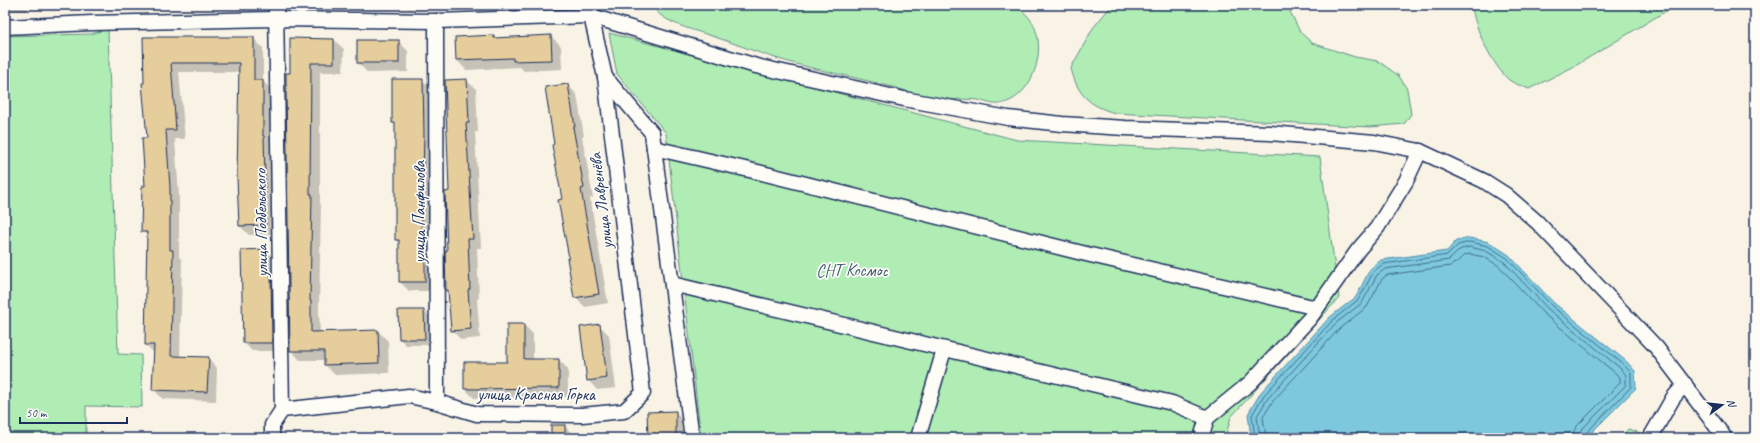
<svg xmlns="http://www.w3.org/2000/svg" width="1760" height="443" font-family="Caveat,sans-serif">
<rect width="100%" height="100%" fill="#f8f3e5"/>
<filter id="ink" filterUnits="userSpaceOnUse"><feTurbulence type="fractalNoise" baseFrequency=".025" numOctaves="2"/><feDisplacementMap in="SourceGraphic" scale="8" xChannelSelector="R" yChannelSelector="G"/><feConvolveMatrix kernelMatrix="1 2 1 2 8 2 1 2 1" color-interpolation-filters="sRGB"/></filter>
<g filter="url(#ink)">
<g fill="#afedb4" stroke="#658e89">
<path d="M651,5H1011C1057,21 1040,99 999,104C992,105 984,101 978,100C962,98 945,101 930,98C916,96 903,89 889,86C850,76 810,69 772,57C753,51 734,43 715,37C695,30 663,24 651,5Z"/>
<path d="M1112,5H1287L1300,32L1312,43L1355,57L1378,61L1399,76L1407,89L1411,114L1404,124L1370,127L1115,113C1090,106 1077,95 1071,68L1093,28Z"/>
<path d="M1472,5H1676L1575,66L1529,89C1523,86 1514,84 1509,80C1493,66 1473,26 1472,5Z"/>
<polygon points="108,29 118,354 141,355 142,407 86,406 86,438 5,438 5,36 91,34"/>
<polygon points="609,33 1017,140 1320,157 1339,298 1231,417 1225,438 701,438 666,133 617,74"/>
<polygon points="1628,429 1655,438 1621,438"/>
</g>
<polygon fill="#7dc8dc" stroke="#568baa" points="1470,238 1489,242 1509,255 1554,303 1626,361 1635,371 1636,388 1586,438 1251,438 1248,414 1261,392 1330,317 1356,297 1370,269 1381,260 1447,251 1456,241"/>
<g fill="#0003">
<rect x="5" y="5" width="23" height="6"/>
<polygon points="49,5 170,5 52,8"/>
<polygon points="196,5 245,5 198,7"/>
<polygon points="367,5 367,7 316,7 316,14 294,14 285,5"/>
<polygon points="390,5 495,5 496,7 456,9 393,8"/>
<polygon points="494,36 496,38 551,36 561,46 562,69 524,71 520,67 466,70 457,60"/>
<polygon points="144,38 253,38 263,48 263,81 272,91 275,234 249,235 240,226 240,72 179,72 185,139 175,139 179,196 179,257 182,260 180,357 208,358 217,368 216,401 163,399 153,389 154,353 146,345 148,236 142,231 148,139 144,84"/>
<polygon points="334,40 344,49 343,72 320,72 320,203 321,205 319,311 320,333 378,331 388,341 389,373 335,375 325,365 325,360 300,360 291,350 291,74"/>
<polygon points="398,41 408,51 408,72 368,73 358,63"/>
<polygon points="393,80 422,80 432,89 434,291 409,291 400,282 400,244 396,240 396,126 393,123"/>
<polygon points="466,80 476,89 478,132 475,132 481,248 477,248 479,298 477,299 480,338 461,340 452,330 449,292 447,290 448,252 450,192"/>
<polygon points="568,85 577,95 584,136 582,136 593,198 590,198 608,303 585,307 575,297 555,145"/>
<polygon points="266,250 274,259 281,351 252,351 244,343"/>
<polygon points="399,311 424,311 431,317 431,345 406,345 400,339"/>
<polygon points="524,325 533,334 533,360 559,360 568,369 568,397 474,398 465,389 508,363"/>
<polygon points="599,325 609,335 616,388 597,390 588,380"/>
<polygon points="675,412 685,422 685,438 649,438"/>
<polygon points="565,426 571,433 571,438 552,438"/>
<polygon points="495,435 505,435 508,438 495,438"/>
</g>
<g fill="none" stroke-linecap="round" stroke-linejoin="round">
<g stroke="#426c90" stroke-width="1">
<polyline points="1255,438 1252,415 1264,395 1333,320 1359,299 1374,271 1383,264 1448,255 1458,245 1470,242 1488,246 1507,258 1552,306 1623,364 1631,373 1631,387 1585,434 1584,438"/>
<polyline points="1260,438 1257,416 1268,398 1336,323 1362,303 1377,275 1385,269 1449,260 1461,249 1470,247 1486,251 1504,262 1548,309 1620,368 1626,375 1626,385 1581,430 1579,438"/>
<polyline points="1266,438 1263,417 1273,401 1340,328 1367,307 1382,279 1387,275 1450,266 1457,262 1464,255 1470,254 1484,257 1499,266 1544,314 1620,377 1620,383 1577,426 1574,431 1573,438"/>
</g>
</g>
<g fill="#e5cd9c" stroke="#1b2f5e">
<polygon points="494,35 494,38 551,35 552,60 513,61 513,58 456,60 455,37"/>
<polygon points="143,37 254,37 254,80 263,80 263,136 264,136 266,225 239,226 237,178 239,63 171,63 176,130 166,130 170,187 170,250 173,250 171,356 209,357 207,392 152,390 154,345 145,345 147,232 141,232 142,186 145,186 142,138 147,138 142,83 144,83"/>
<polygon points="290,38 334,39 334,63 311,63 310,194 312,194 310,301 311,301 311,332 378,330 379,363 324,365 324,351 290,351 286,92 286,73 290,73"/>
<rect x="357" y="40" width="42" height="23"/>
<polygon points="392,79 423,79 424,134 421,256 425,256 425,282 399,282 399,240 395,240 395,123 392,123"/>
<polygon points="467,79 469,123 466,123 473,239 468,239 470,289 468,290 471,329 451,331 448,290 446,290 445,251 447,251 445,192 449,191 445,80"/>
<polygon points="568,84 575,127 573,127 584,188 581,189 599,294 574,298 567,258 569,258 558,200 562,199 552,145 554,144 545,87"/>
<polygon points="266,249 267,273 271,273 272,343 243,343 241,250"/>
<polygon points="398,310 424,310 425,339 399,339"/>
<polygon points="507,324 524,324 524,359 559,359 559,388 464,389 464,362 507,362"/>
<polygon points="600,324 607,378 587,381 580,327"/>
<polygon points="676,411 676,438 648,438 647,412"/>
<rect x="551" y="425" width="14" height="13"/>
</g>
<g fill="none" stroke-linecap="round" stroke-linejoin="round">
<g stroke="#1b2f5e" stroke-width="17">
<g id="street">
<polyline points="436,21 437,402"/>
<polyline points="5,27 92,23 276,19 436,21 591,16 756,66 904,99 1008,118 1062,124 1125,128 1270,133 1374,142 1420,151 1484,181 1506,195 1537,222 1656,347 1725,438"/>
<polyline points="605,77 652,133 692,438"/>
<polyline points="654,148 758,172 1082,253 1317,308"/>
<polyline points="672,284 1172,403 1207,418"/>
<polyline points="282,410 409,396 437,402 477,414 582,415 624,411 643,393 605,77 591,16 591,5"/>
<polyline points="272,438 272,425 282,410 276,5"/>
<polyline points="918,438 944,350"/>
<polyline points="1201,438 1207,418 1250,383 1310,318 1358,250 1377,228 1406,181 1420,151"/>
<polyline points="1650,438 1673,398 1685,384"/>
</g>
</g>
<use href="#street" stroke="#fdfcf7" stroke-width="14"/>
</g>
</g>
<g text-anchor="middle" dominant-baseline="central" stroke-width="3.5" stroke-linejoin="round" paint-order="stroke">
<g font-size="17" fill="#1b2f5e" stroke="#fdfcf7">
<text transform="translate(601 201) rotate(-97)">улица Лавренёва</text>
<text transform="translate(419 212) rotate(-90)">улица Панфилова</text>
<text transform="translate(261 223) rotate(-91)">улица Подбельского</text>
<text x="536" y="394">улица Красная Горка</text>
</g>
<g font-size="17" fill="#405e74" stroke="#fdfcf7">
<text x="852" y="270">СНТ Космос</text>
</g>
</g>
<rect width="1760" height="443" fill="none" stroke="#fdfcf7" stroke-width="20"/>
<rect x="10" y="10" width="1740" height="423" fill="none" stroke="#1b2f5e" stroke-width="1.5" filter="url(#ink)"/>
<g transform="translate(1722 405) rotate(75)" stroke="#fdfcf7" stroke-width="3" paint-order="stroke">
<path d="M0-3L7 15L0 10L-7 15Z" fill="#1b2f5e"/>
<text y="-6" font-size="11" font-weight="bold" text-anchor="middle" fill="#1b2f5e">N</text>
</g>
<path d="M20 417v6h107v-6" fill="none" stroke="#1b2f5e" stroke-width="2"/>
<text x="26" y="417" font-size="12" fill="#1b2f5e" stroke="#fdfcf7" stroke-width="3" paint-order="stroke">50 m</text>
</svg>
